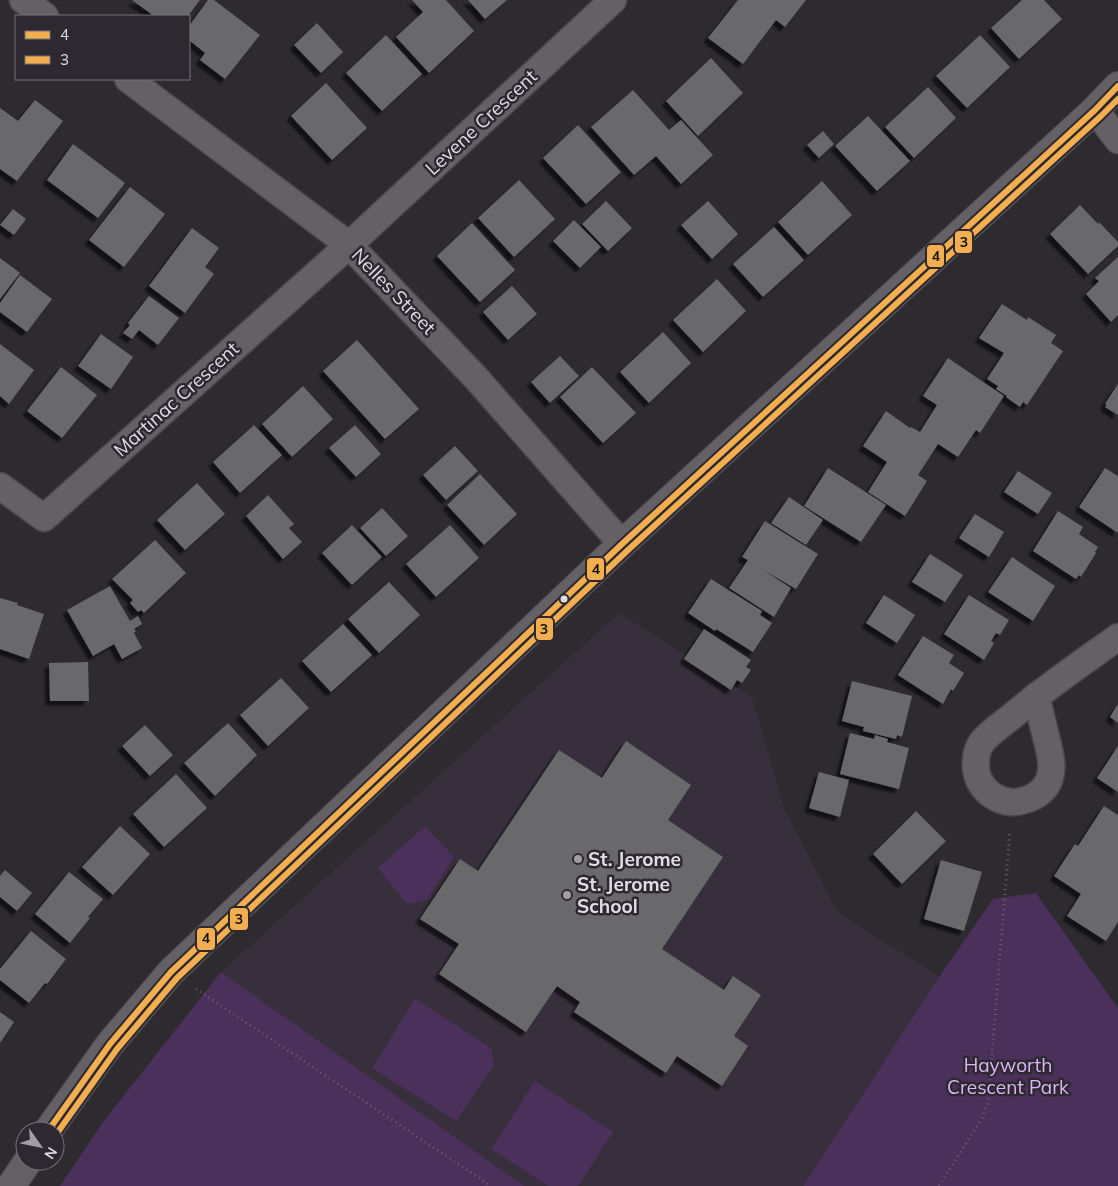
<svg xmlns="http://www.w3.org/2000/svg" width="1118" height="1186" font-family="Mulish,sans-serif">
<defs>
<filter id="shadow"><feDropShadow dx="-4.5" dy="4.5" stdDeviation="1" flood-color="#0009"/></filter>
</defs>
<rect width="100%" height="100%" fill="#2d2b2f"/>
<polygon fill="#372f3c" points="619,613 752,697 784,808 837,911 939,977 803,1186 524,1186 221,972"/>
<g fill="#4a305a">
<polygon points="425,826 454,857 427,900 407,904 378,868"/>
<polygon points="1036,893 1118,1008 1118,1186 803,1186 939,977 993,899"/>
<polygon points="221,972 524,1186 60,1186 103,1122"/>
<polygon points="415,999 491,1048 494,1065 456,1121 372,1068"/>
<polygon points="535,1081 613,1132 578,1186 548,1186 491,1149"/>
</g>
<g fill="#69676a" filter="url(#shadow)">
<polygon points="132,0 200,0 188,16 154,16"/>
<polygon points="208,0 214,0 260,35 225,79 200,60 205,53 189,40 189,26"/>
<polygon points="412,0 446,0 474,31 429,73 396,37 423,12"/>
<polygon points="468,0 507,0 485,19"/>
<polygon points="738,0 806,0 785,27 776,20 743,64 708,38"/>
<polygon points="1022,0 1044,0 1062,19 1019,59 991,28"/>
<polygon points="317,23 343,52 321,73 294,45"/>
<polygon points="386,35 422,74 382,111 346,73"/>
<polygon points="980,35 1010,67 967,108 936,76"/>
<polygon points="711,58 743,93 698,136 666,101"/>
<polygon points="326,83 367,128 332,160 291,116"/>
<polygon points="928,87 956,118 914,158 885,127"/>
<polygon points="633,90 669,130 681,120 713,155 681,184 656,156 634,175 591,127"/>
<polygon points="35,100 63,121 17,181 0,169 0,108 18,121"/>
<polygon points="868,116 910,161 877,191 835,146"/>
<polygon points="578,125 621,172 586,204 543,158"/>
<polygon points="823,131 834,144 819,158 807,145"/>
<polygon points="73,144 125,183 98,218 47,180"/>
<polygon points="519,180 555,219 514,257 478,218"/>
<polygon points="822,181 852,215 808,255 778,222"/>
<polygon points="130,187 165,214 124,267 89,240"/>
<polygon points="606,201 632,228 608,251 582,224"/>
<polygon points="708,201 738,234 712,259 681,225"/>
<polygon points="1080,205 1098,224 1099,222 1118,242 1118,246 1088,274 1050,234"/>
<polygon points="13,209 26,219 14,235 0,225"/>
<polygon points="574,220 601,247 580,268 553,241"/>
<polygon points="472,223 515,270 480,302 437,256"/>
<polygon points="774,227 804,260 763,297 733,264"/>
<polygon points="192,228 219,248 205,267 214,274 185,313 149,286"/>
<polygon points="1118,257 1118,315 1111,322 1086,294 1099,281 1095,278"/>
<polygon points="0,258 20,273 0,299"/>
<polygon points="20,275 52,299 27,332 0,312 0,303"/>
<polygon points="717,279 746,311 703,352 673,320"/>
<polygon points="512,286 537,314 508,340 483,312"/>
<polygon points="149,296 179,318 158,345 139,330 132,339 123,333 130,325 128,323"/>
<polygon points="1002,304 1027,320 1028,317 1056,335 1051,343 1063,351 1027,405 1023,402 1020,407 1006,397 1007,396 996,389 998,386 987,379 1004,353 979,338"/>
<polygon points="663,332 691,363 649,403 620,372"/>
<polygon points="101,334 133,357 111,389 78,366"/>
<polygon points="357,340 419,409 385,439 323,371"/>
<polygon points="0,344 34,370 9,404 0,396"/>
<polygon points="560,356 579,376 550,403 531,382"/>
<polygon points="948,358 1004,396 980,433 976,430 958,457 938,444 918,475 927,481 905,516 868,492 887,462 863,446 886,411 910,428 911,427 920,432 937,405 923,396"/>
<polygon points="61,367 97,395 62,438 27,411"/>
<polygon points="592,367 636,413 603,443 560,397"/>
<polygon points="1118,384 1118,415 1105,407 1107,405 1105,404"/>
<polygon points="303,386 333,419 292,457 262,424"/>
<polygon points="254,425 282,455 240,493 213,462"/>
<polygon points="355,425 381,454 356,477 329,448"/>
<polygon points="455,446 478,471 446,500 423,475"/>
<polygon points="828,468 886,505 861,542 804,506"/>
<polygon points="1105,468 1118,476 1118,533 1079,507"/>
<polygon points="1018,471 1052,493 1038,514 1004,492"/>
<polygon points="480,474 517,514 484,545 447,505"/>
<polygon points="197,483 225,514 185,550 157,520"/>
<polygon points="268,495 294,524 289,528 302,542 283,559 246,516"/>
<polygon points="789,497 823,520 806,545 771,523"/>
<polygon points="382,508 408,536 386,556 360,528"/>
<polygon points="1058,511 1083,527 1079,534 1098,547 1095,552 1096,553 1081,577 1079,575 1076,579 1033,551"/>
<polygon points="975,514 1004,532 989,557 959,538"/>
<polygon points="765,521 818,554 796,589 760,568 791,588 774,617 729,588 748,560 742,557"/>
<polygon points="352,525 382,557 352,585 322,553"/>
<polygon points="450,525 479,558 436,597 406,564"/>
<polygon points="155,540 186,573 144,613 141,610 138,612 130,603 133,600 112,579"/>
<polygon points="930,554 963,575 945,602 912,582"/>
<polygon points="1012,557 1055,586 1033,621 988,592"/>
<polygon points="711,579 762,611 760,615 772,623 753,652 716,629 715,631 688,613"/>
<polygon points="389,582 420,615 379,653 348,619"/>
<polygon points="110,586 130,621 138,616 142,624 134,629 136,631 134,633 142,648 122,659 114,644 93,656 67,610"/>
<polygon points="884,595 915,615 897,643 866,623"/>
<polygon points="969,595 1009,620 1000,635 996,633 991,641 994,643 984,660 944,634"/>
<polygon points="0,598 18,603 17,605 44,614 29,659 0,649"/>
<polygon points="343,624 372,655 331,692 302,661"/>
<polygon points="704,629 751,660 746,667 751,670 742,683 737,680 731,690 684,659"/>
<polygon points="923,636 954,655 949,663 964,673 953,691 951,689 943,704 898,675"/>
<polygon points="88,662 89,701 50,701 49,663"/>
<polygon points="281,678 309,708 268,746 240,715"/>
<polygon points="852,681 912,696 902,737 897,735 896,739 863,731 864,727 842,721"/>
<polygon points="1118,704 1118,723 1110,717"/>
<polygon points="228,723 257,755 215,796 184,763"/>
<polygon points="145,725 173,755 150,776 122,746"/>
<polygon points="850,733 874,739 875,735 888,739 887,742 909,748 899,789 840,774"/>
<polygon points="626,741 691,785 668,820 723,857 662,949 724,990 733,976 761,995 734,1036 748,1046 722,1086 677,1056 666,1073 574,1012 580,1002 557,986 526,1032 439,974 459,944 420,919 460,859 478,871 559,750 602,778"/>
<polygon points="1118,746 1118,792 1097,778"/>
<polygon points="819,772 849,780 840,817 809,808"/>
<polygon points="176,774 207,808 164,847 133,814"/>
<polygon points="1104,806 1118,815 1118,922 1106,941 1067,916 1081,894 1054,876 1075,844 1078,846"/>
<polygon points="916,811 946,841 902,884 873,854"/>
<polygon points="120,826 150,854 113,895 82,867"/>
<polygon points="941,860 982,872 964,931 924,919"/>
<polygon points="5,870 32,893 17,911 0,897 0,876"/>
<polygon points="69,872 103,899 88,917 90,918 70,943 35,914"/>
<polygon points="31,931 66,959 47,984 45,983 29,1003 0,980 0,969"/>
<polygon points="0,1012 14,1022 0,1043"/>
</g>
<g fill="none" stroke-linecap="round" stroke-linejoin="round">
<g stroke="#4a484c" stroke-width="29">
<g id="minor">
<polyline points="23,0 45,16"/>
<polyline points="128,79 349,245 476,378 622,544"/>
<polyline points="1095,110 1118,140"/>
<polyline points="0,486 44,518 349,245 613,0"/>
<path d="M1036,696C1039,708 1042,720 1045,733C1051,755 1060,783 1033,797C1026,800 1018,803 1011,802C998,801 986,793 980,782C974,771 974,753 982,742C990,732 1001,725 1011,717C1045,688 1082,663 1118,637"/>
</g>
</g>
<g stroke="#4a484c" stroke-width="30">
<g id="tertiary">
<polyline points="48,1131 110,1044 171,972 622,544 1095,110 1118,86"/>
<polyline points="11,1186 28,1161"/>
</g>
</g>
<g stroke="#656366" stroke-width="3" stroke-dasharray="1 4" stroke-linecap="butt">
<polyline points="196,989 491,1186"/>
<polyline points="939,1186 982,1118 988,1102 1010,831"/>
</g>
<use href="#minor" stroke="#636165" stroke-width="26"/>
<use href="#tertiary" stroke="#636165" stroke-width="28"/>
<g stroke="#2e2931" stroke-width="10">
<polyline id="bus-1" points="48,1131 110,1044 171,972 622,544 1095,110 1118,86"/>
</g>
<g stroke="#2e2931" stroke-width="10">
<polyline id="bus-2" points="55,1136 117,1049 177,978 628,550 1101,116 1118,99"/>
</g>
<use href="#bus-1" stroke="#f2ae4f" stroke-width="6"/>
<use href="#bus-2" stroke="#f2ae4f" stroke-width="6"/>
</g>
<circle fill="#e1dee3" stroke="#2e2931" stroke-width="2" cx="564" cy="599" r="4.5"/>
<g fill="#a29fa4" stroke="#2e2931" stroke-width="2">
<circle cx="578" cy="859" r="5"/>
<circle cx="567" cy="895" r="5"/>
</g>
<g text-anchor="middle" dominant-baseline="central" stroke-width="5" stroke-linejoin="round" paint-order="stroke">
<g font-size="19" fill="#e1dee3" stroke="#2e2931">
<text transform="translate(481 122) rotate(-43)">Levene Crescent</text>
<text transform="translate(394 291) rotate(46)">Nelles Street</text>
<text transform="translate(176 399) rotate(-42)">Martinac Crescent</text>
</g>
<g font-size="19" font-weight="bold" fill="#e1dee3" stroke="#2e2931" text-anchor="start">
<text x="588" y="859">St. Jerome</text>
<text x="577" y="884">St. Jerome<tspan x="577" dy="22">School</tspan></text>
</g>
<g font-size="19" fill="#ddb4f8" stroke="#2e2931">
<text x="1008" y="1065">Hayworth<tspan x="1008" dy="22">Crescent Park</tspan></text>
</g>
</g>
<g stroke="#2e2931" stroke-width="2">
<rect x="954" y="230" width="19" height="24" rx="5" fill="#f2ae4f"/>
<rect x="926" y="244" width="19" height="24" rx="5" fill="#f2ae4f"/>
<rect x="586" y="557" width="19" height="24" rx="5" fill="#f2ae4f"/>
<rect x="535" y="617" width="19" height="24" rx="5" fill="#f2ae4f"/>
<rect x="229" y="907" width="20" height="24" rx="5" fill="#f2ae4f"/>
<rect x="196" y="927" width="20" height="24" rx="5" fill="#f2ae4f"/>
</g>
<g font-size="14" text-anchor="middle" font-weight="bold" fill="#111">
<text x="964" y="247">3</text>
<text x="936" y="261">4</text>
<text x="596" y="574">4</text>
<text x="544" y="634">3</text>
<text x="239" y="924">3</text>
<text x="206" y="943">4</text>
</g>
<rect x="15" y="15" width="175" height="65" fill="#2e2931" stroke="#767178"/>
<rect x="25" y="31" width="25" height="8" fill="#f2ae4f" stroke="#767178"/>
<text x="60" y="40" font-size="15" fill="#e1dee3">4</text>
<rect x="25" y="56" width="25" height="8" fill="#f2ae4f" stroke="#767178"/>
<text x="60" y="65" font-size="15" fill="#e1dee3">3</text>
<g transform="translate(40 1146) rotate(123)"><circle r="24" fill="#2e2931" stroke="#767178"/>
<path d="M0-4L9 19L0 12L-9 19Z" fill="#a29fa4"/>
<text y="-8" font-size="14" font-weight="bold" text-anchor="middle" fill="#e1dee3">N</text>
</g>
</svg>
